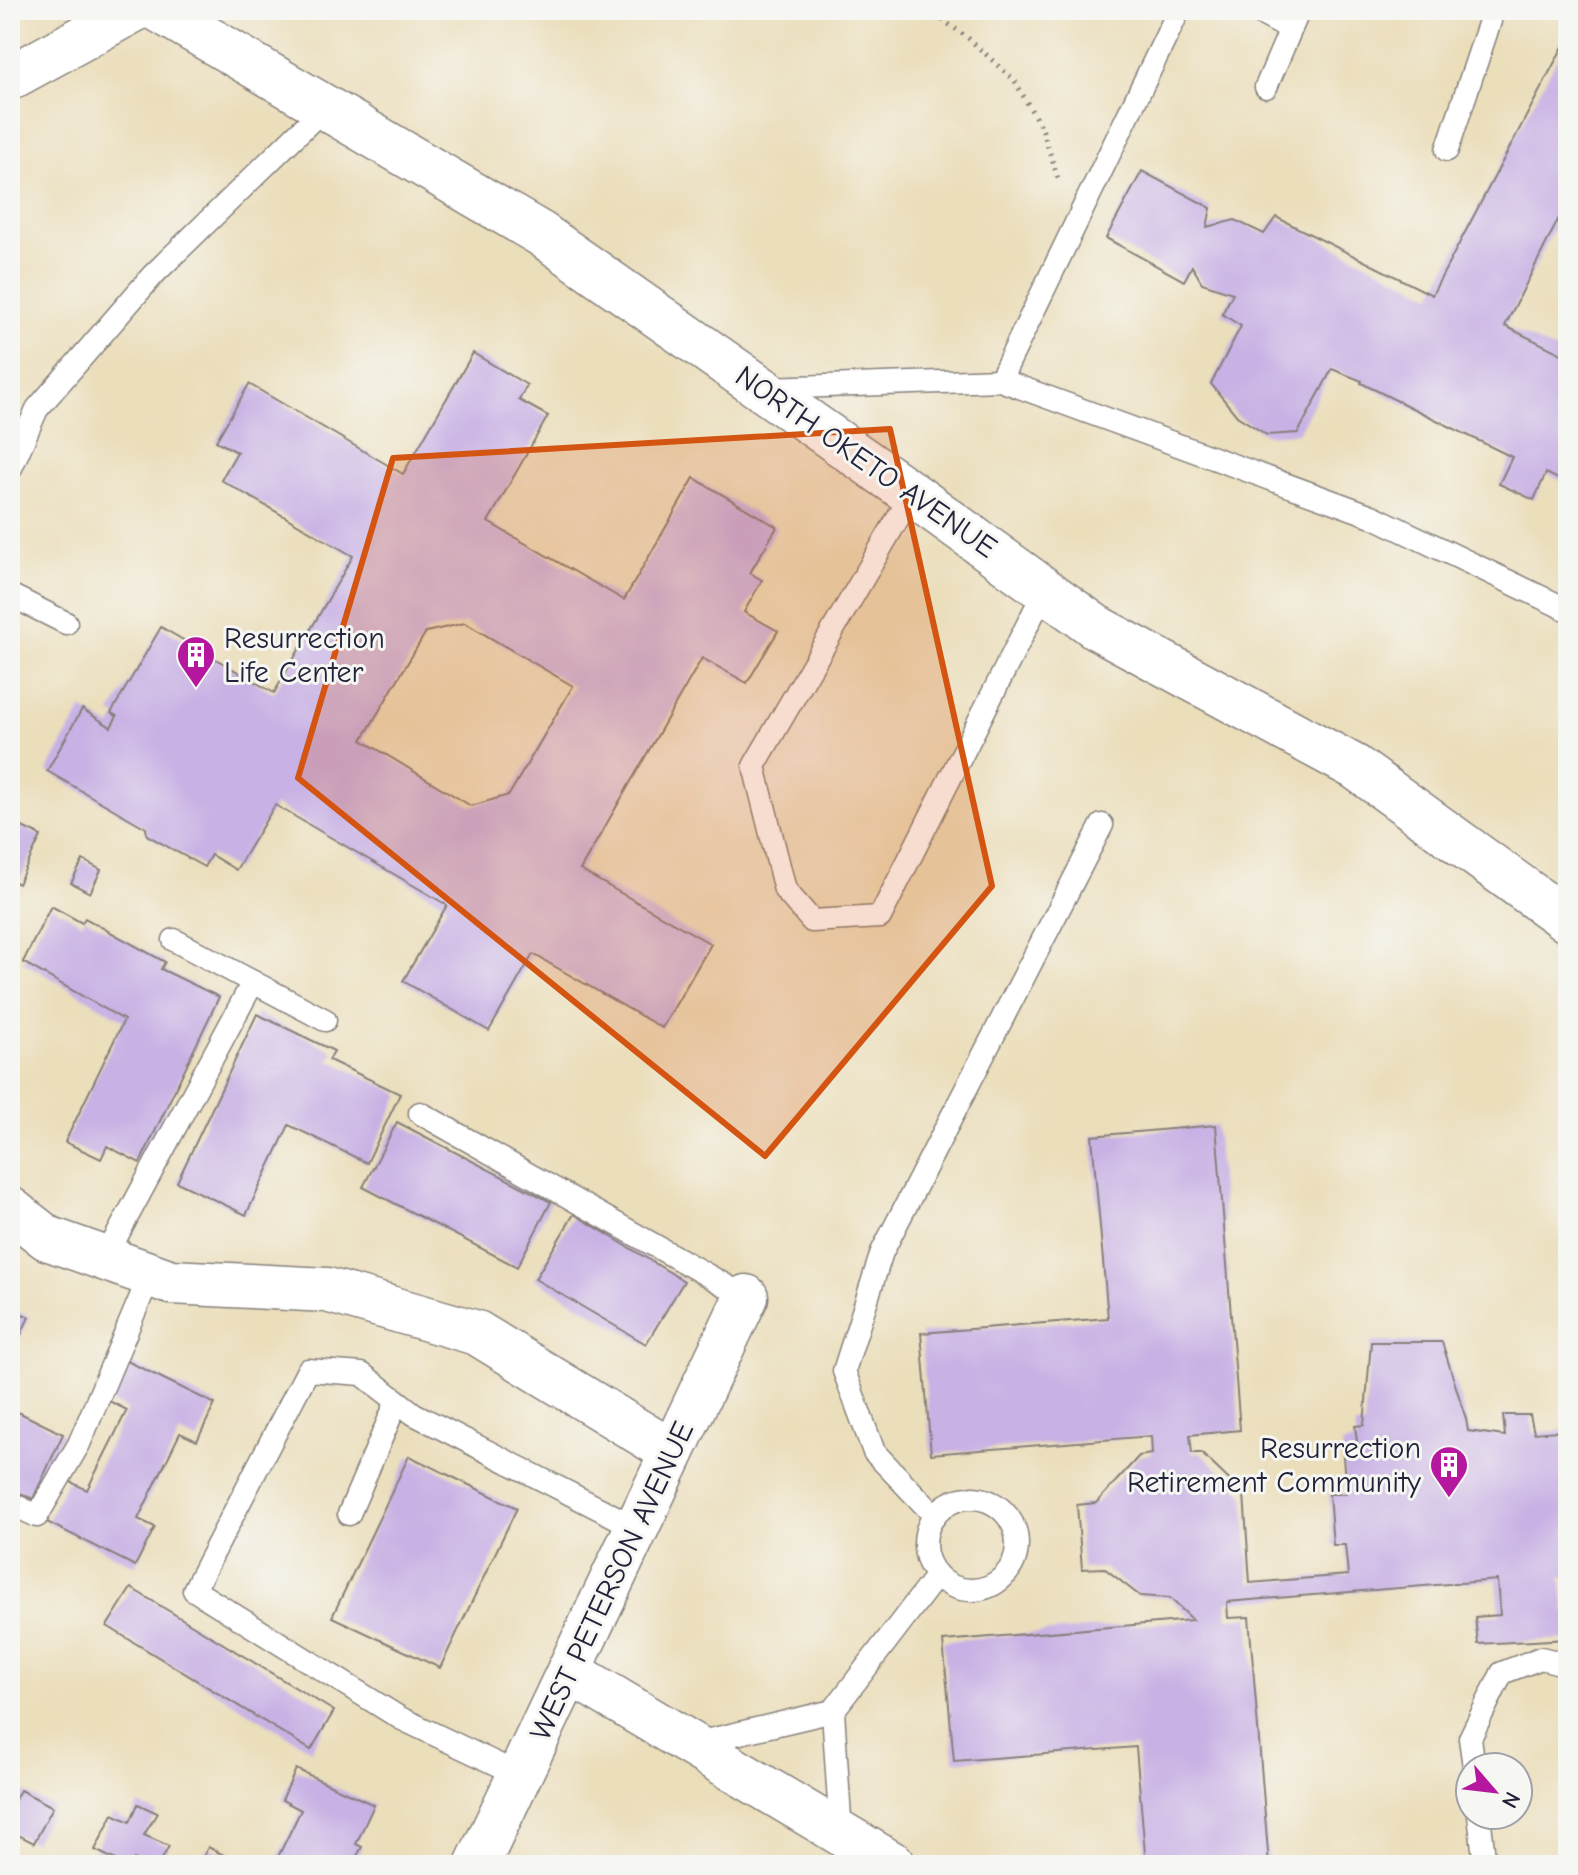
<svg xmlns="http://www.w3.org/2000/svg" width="1578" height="1875" font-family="'Comic Neue',sans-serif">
<rect width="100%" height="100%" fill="#f6f6f2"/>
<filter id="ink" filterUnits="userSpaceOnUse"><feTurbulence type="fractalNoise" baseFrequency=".0125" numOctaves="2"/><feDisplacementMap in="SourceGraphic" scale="16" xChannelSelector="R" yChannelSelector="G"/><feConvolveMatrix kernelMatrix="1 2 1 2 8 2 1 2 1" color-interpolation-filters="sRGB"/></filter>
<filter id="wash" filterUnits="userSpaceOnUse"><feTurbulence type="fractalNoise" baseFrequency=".006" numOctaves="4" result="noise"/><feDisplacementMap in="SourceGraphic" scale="32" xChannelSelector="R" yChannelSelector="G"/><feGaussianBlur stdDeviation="1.8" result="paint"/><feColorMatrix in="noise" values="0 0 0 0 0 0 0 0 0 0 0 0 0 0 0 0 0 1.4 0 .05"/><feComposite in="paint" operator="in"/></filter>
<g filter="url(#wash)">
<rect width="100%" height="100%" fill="#ebdebb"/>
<g id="blocks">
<g fill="#c8b1e4" fill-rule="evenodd">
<polygon points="1568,37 1568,200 1505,326 1568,357 1568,484 1546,473 1534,500 1499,484 1512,457 1361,383 1362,381 1332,369 1298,433 1267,435 1237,416 1211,384 1241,326 1222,314 1233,293 1202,283 1192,266 1184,281 1106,238 1142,171 1211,208 1207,227 1235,220 1264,234 1276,217 1432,295"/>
<path d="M473,353L527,385L519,400L548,416L488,522L624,600L694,478L777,527L750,573L762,580L744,612L778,631L747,683L702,658L580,870L711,944L662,1028L533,954L489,1031L403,981L447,905L275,805L236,870L211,855L204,867L147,835L146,828L47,771L82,709L111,727L117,716L111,713L161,627L274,693L353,556L221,480L237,452L216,441L249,384L403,474ZM465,623L573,686L509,795L471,806L362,740L426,632Z"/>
<polygon points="10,821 41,836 18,884 10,880"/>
<polygon points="83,860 101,870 90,893 71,883"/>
<polygon points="51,906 82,923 85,918 165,962 161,969 219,997 140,1163 107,1146 101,1159 65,1142 124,1020 23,962"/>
<polygon points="257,1014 334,1051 329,1060 400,1094 367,1163 289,1125 246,1215 177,1182"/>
<polygon points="397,1122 551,1202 517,1267 363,1187"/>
<polygon points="1216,1125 1240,1430 1190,1435 1192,1453 1201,1453 1244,1494 1250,1583 1348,1575 1345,1545 1333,1545 1329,1494 1346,1494 1342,1444 1357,1441 1355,1426 1364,1425 1371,1342 1442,1342 1466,1419 1468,1431 1505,1436 1503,1415 1530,1415 1534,1433 1568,1430 1568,1576 1561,1577 1565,1613 1568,1613 1568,1639 1478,1644 1475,1617 1500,1615 1497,1580 1227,1602 1228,1618 1249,1617 1269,1865 1146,1865 1136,1747 954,1761 943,1641 1193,1620 1170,1598 1140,1596 1104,1568 1082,1569 1077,1505 1096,1503 1139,1456 1152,1454 1151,1436 931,1454 921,1333 1108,1318 1092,1136"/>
<polygon points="574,1214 684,1281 646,1344 535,1279"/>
<polygon points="10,1308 29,1317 10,1358"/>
<polygon points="125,1360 215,1404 197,1441 180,1433 138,1519 155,1527 135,1566 47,1522 67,1480 87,1490 127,1410 105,1399"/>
<polygon points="10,1408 63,1434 33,1499 10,1489"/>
<polygon points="409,1456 517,1508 440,1668 332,1617"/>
<polygon points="131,1588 334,1711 311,1750 107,1626"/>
<polygon points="296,1769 374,1805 356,1844 362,1847 357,1856 376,1865 274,1865 301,1810 282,1800"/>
<polygon points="20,1790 53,1807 34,1843 10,1831 10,1809"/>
<polygon points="138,1804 157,1813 144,1835 169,1846 159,1865 147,1865 134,1859 131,1865 126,1865 95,1850 113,1814 130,1822"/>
<polygon points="208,1847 243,1865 199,1865"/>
</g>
</g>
</g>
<g filter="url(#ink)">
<use href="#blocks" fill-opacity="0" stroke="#86807b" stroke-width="2"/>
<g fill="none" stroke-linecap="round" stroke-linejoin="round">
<g stroke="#86807b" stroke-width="25">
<g id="lane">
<polyline points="1254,10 1290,29"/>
<polyline points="1266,87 1299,10"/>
<polyline points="1447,150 1490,21 1490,10"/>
<polyline points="1000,380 1179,10"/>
<polyline points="767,388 1000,380 1372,516 1568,610"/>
<polyline points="10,470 37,409 153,275 325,107"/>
<polyline points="912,494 754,766 785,890 812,921 880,917 1045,590"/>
<polyline points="10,595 66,623"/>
<polyline points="174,940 253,982"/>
<polyline points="420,1113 746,1297"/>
<polyline points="105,1258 253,982 325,1020"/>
<circle cx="971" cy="1544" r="46"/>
<polyline points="10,1503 37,1516 79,1444 150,1275"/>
<polyline points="349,1514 397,1401"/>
<polyline points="935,1516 874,1452 844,1371 882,1252 1102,825"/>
<polyline points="833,1711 841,1834 850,1865"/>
<polyline points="693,1744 833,1711 937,1575"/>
<polyline points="1474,1767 1470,1738 1502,1673 1541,1658 1568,1665"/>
<polyline points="520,1775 400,1718 194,1590 308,1370 362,1374 414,1414 637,1528"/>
<polyline points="1479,1815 1485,1865"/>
</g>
</g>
<g stroke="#86807b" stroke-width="47">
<g id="street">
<polyline points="159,10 541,234 912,494 1096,627 1355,767 1568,921"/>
<polyline points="10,1209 47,1238 171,1282 327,1290 477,1333 672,1452"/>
<polyline points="570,1672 894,1865"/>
<polyline points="477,1865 746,1297"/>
</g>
</g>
<g stroke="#86807b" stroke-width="47">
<polyline id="secondary" points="10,78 134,10"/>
</g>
<polyline stroke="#86807b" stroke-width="5" stroke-dasharray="2 6" stroke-linecap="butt" points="929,10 968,38 1015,81 1043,131 1059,182"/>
<use href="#lane" stroke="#fff" stroke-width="22"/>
<use href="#street" stroke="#fff" stroke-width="44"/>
<use href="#secondary" stroke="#fff" stroke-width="44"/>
</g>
</g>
<path fill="#d45411" fill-opacity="0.2" stroke="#d45411" stroke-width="6" stroke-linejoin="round" d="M890,429L992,886L765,1156L298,778L393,458Z"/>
<defs>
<g id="building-pin" transform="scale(2)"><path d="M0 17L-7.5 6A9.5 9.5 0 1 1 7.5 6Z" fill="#b5179e" stroke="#f6f6f2"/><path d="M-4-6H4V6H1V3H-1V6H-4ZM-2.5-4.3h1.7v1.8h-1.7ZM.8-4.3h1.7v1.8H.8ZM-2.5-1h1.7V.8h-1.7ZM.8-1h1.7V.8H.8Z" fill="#fff"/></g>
</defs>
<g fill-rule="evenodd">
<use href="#building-pin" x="196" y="655"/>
<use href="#building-pin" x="1449" y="1465"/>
</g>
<g text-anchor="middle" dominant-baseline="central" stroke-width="6" stroke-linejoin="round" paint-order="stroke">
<g font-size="30" fill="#22223b" stroke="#f6f6f2">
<text transform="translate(866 462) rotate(35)">NORTH OKETO AVENUE</text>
<text transform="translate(612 1581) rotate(-65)">WEST PETERSON AVENUE</text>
</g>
<g font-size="30" fill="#22223b" stroke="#f6f6f2" text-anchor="start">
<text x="224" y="638">Resurrection<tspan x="224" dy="34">Life Center</tspan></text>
<text x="1421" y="1448" text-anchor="end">Resurrection<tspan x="1421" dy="34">Retirement Community</tspan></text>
</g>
</g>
<rect width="1578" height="1875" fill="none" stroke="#f6f6f2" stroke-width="40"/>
<g transform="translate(1494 1791) rotate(118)"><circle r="38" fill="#f6f6f2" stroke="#a1a1a9" stroke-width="2"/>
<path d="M0-6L14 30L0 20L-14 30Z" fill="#b5179e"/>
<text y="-12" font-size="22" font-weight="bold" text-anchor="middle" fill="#22223b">N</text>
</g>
</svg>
